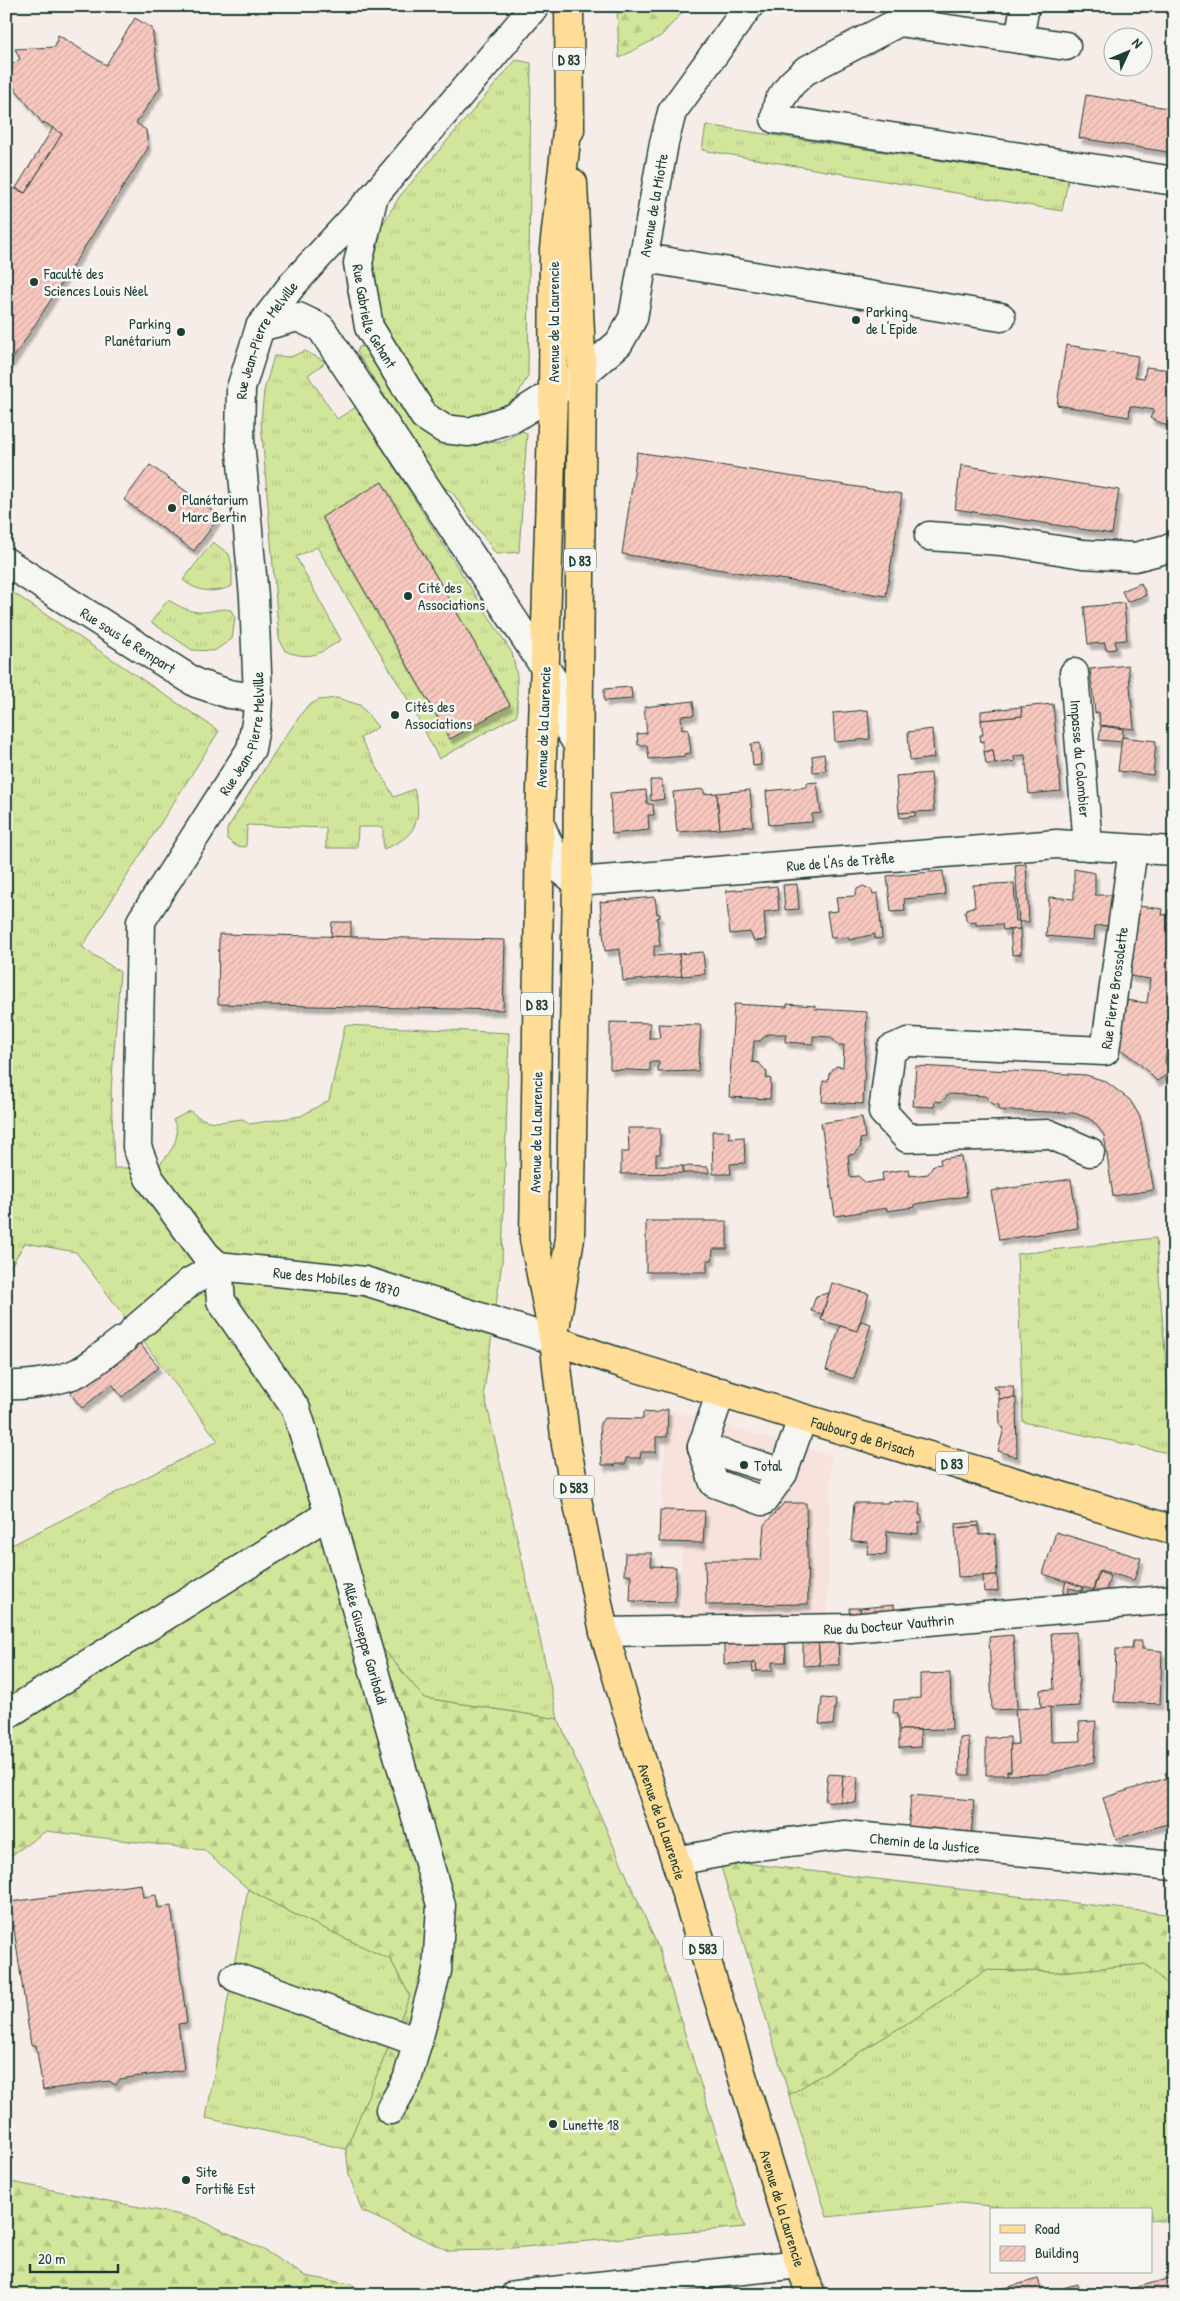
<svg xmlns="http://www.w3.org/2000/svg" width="1180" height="2301" font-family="'Patrick Hand',sans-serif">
<defs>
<pattern id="grass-tufts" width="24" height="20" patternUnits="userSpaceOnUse" patternTransform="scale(1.25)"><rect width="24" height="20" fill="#d2e69b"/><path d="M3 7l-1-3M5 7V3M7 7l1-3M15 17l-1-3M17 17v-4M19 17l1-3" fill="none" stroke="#b4c686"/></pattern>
<pattern id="forest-firs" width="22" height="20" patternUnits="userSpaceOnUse" patternTransform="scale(1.25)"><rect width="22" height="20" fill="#d2e69b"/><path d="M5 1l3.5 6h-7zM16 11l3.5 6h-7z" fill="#b4c686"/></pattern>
<pattern id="building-hatch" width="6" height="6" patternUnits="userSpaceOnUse" patternTransform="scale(1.25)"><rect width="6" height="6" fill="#f8c8bf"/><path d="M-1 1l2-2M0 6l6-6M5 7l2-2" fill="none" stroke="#d4ada5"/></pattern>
<filter id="shadow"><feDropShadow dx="3" dy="5.5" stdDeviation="1" flood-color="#0004"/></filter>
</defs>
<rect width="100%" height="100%" fill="#f6ede8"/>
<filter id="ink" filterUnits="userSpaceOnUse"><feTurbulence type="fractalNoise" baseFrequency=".02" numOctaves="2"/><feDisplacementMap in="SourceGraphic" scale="10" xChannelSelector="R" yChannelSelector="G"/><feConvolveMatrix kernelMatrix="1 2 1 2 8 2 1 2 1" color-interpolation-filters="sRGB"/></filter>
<g filter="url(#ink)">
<polygon fill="#f7e2dc" points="668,1409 831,1456 827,1616 681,1620 682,1543 659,1542"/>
<g fill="url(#grass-tufts)" stroke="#789268">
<polygon points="516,60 531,63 528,376 513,403 492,414 460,420 446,416 429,402 380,322 372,262 379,230 400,196"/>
<polygon points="706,125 1068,180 1062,211 702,150"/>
<polygon points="366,346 475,443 500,442 522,431 527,433 519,552 496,554 452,492 440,485 357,352 359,347"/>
<path d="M305,351L326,362L308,375L337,419L356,407L512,653L517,675V715L439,759L411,705L317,547L296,557L341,640C319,654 311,661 285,651L279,638L261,421L264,391L274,356L290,357Z"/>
<path d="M213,542L229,554L232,566V586C214,594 197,592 183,580Z"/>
<path d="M6,588L219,731L82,947L120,972L111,1090L114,1168H156C168,1156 184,1138 173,1120L190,1111C209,1127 221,1121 243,1119L250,1124L301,1116L329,1100L345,1025L509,1033L502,1262L484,1392L558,1719L424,1698L381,1646L323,1525L6,1734V1543L14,1544L218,1441L76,1252L25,1243L6,1274V791L9,786L6,784Z"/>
<path d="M168,600C179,606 190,613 203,612C213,612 221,607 231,610L235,618L232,639L214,651L192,650L151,622Z"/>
<path d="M337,698L360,705L378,727L360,738L394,797L414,789C424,820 414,839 383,849V827H358L357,848H326V828L247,825L246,847L236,846L227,839V829L280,744L307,706L319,700Z"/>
<polygon points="1156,1238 1173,1454 1023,1422 1017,1254"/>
<polygon points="248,1889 290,1912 391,1960 410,1996 346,2149 206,2118"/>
<polygon points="1145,1964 1174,1990 1174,2222 1151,2220 1151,2210 1032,2210 960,2203 827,2217 789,2095 919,2016 986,1970 1057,1972"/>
</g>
<g fill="url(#forest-firs)" stroke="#789268">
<polygon points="617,6 688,6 661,36 619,58"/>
<polygon points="323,1525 381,1646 424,1698 558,1719 658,1947 745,2227 490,2250 449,2251 362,2211 349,2175 346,2149 410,1996 391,1960 290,1912 248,1889 204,1850 46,1831 6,1859 6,1734"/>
<polygon points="719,1860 1174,1915 1174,1990 1145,1964 1057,1972 986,1970 919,2016 789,2095"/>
<polygon points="6,2181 196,2218 262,2249 305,2276 351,2284 369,2295 6,2295"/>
</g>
<g fill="url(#building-hatch)" stroke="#1f3d34" filter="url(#shadow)">
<polygon points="135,18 152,28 160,88 136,123 146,130 148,148 6,370 6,185 25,193 62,134 44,122 43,124 6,77 6,69 20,59 15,49 55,47 58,35 106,65"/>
<polygon points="1086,95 1174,109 1174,153 1079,138"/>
<polygon points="53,128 62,134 25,193 16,188"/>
<polygon points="1066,345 1138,356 1135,377 1144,378 1146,367 1171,370 1174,365 1174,429 1150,418 1154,410 1130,406 1129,417 1057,405"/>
<polygon points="637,452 902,494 886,596 622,554"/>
<polygon points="150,465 220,516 194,551 124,500"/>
<polygon points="961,465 1119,490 1112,534 955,509"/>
<polygon points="382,482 510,705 450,739 322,517"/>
<polygon points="1141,583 1146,595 1127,602 1122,591"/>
<polygon points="1124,603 1127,640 1115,641 1116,649 1106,650 1105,643 1088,644 1084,607"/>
<polygon points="1128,665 1134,729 1100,725 1099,712 1095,713 1090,669"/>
<polygon points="631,687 632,699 604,701 604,689"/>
<polygon points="693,701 694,715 681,716 682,730 688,729 691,753 684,754 685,756 649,759 647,745 638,745 637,734 647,733 644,707"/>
<polygon points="1053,704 1061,791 1029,794 1025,755 1014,756 1015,761 995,764 993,750 984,752 984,741 981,742 980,735 983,735 981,720 1022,716 1021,707"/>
<polygon points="1021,707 1022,716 981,720 981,711"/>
<polygon points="868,710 870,739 835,742 833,713"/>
<polygon points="1101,726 1123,729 1122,742 1099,740"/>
<polygon points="932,729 934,758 910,761 908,732"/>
<polygon points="1122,737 1156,741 1153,775 1118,771"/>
<polygon points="760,743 761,765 753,766 751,744"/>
<polygon points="993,750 995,764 986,764 984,752"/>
<polygon points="824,754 826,771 813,772 812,756"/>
<polygon points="931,773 934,811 899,813 896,776"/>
<polygon points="650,780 662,780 664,799 651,801"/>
<polygon points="817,782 821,813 812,814 812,822 769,825 766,791 807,787 807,783"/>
<polygon points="704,789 704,794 717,793 720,829 677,832 673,792"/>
<polygon points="646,790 647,804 653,804 654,815 648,815 649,830 612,834 610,793"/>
<polygon points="750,790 753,826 720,829 717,793"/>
<polygon points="915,812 915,816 900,818 899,813"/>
<polygon points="1026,864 1029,922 1019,922 1015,865"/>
<polygon points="1074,869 1095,873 1095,895 1112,895 1113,925 1095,926 1094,940 1046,936 1049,897 1074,899"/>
<polygon points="943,871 945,895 904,899 905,911 891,912 887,876"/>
<polygon points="1014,883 1016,921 1019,921 1020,929 1003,930 1002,924 976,925 976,921 969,922 966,919 965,912 968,908 975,907 973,885"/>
<polygon points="797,884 799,909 785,910 783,885"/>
<polygon points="777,886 779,910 764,912 766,940 754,941 750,932 730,934 726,891"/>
<polygon points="863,886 872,890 873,894 878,893 882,938 875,939 875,934 849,940 849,937 831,938 827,912 838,911 836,897 855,896 857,889"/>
<polygon points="655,897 657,914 660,914 660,917 657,918 660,946 654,946 654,956 679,954 682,976 623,981 620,949 605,951 600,902"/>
<polygon points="1139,906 1163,909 1162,915 1168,915 1168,910 1174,910 1174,1043 1168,1043 1165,1061 1170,1072 1157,1081 1139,1063 1119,1048 1126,1000 1147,1003 1150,979 1129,976"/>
<polygon points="332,922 351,922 351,937 331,936"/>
<polygon points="1020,929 1021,954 1012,955 1010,930"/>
<polygon points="219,934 505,940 503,1010 218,1004"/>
<polygon points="703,952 705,974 682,976 679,954"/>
<polygon points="734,1004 787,1007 787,1004 815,1006 815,1009 867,1012 863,1104 822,1102 823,1081 828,1081 829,1074 836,1066 843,1067 844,1045 838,1045 831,1037 813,1036 813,1044 785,1042 786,1034 768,1034 760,1041 754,1041 752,1062 759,1063 767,1072 766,1078 771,1079 770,1099 729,1097"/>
<polygon points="610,1022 650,1023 649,1038 660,1038 658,1024 701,1025 698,1071 658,1072 659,1062 650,1062 650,1071 610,1069"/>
<polygon points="916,1066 1086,1075 1105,1081 1130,1100 1140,1117 1154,1190 1113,1196 1104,1135 1094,1122 1088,1118 1074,1113 999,1110 999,1105 993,1104 985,1096 949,1094 941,1102 935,1101 934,1107 913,1106"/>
<polygon points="862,1117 865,1138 860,1139 861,1146 855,1154 848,1155 850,1177 858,1176 866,1183 883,1180 882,1173 909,1169 910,1176 928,1174 934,1165 941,1164 940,1159 961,1156 967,1196 915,1204 915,1207 887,1211 887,1208 835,1216 821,1123"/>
<polygon points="628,1128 660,1128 660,1154 656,1154 656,1166 683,1166 683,1173 621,1174 621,1152 629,1152"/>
<polygon points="712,1131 729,1131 729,1138 744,1137 745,1163 730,1164 731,1174 713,1174"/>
<polygon points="683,1166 708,1167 709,1173 683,1173"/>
<polygon points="1071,1179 1078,1228 999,1240 991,1191"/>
<polygon points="646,1221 727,1221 727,1249 713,1249 712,1260 707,1260 707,1272 646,1272"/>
<polygon points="832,1283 869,1294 857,1331 821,1320"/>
<polygon points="829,1293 822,1314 811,1311 816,1296"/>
<polygon points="861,1321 871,1324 854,1379 826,1370 840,1326 857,1331"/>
<polygon points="137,1340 159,1367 122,1397 112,1384 82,1408 70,1393"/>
<polygon points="993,1386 1013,1386 1015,1398 999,1399 998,1389 994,1389"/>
<polygon points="1016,1398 1017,1457 998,1451 1004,1428 1000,1426 999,1399"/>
<polygon points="668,1409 667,1437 656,1437 656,1452 641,1452 640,1458 626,1458 626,1464 615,1464 615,1466 613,1465 602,1465 600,1423 604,1418 643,1419 643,1412 655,1413"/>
<polygon points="888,1501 920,1503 919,1515 922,1516 922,1522 919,1522 918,1534 887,1531 886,1555 867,1554 868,1542 851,1541 854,1503 888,1503"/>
<polygon points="784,1503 806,1503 808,1604 706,1605 705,1560 761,1560 764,1525"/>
<polygon points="660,1510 705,1511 703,1543 659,1542"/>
<polygon points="979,1522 979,1526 955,1528 955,1524"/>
<polygon points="979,1526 979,1535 995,1534 997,1575 958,1577 955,1528"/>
<polygon points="1056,1532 1141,1558 1134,1580 1099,1570 1093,1590 1043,1574"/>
<polygon points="625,1553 652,1553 651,1566 676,1567 675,1602 630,1601 631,1575 624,1575"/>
<polygon points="1099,1572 1110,1576 1104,1598 1091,1599"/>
<polygon points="997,1575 998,1591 984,1592 983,1576"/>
<polygon points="1066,1581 1083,1587 1082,1591 1069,1588 1068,1594 1063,1593"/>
<polygon points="894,1605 895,1618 861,1621 860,1608"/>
<polygon points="849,1608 860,1608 861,1621 850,1622"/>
<polygon points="1076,1632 1080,1706 1041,1708 1040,1690 1054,1689 1051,1633"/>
<polygon points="1013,1635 1017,1709 992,1710 989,1637"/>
<polygon points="803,1639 818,1639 820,1665 803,1666"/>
<polygon points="818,1639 838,1639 839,1665 820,1665"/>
<polygon points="785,1640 786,1662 772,1662 772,1671 757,1671 756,1663 724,1664 724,1641"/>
<polygon points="1133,1641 1142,1641 1142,1649 1162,1651 1160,1704 1114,1702 1116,1649 1132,1649"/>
<polygon points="752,1663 756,1663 757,1671 753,1672"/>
<polygon points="950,1673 952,1729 899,1730 898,1713 893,1713 894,1700 920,1698 920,1674"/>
<polygon points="822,1698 836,1699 833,1725 819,1724"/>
<polygon points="1050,1707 1051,1742 1080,1741 1079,1722 1096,1721 1094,1762 1046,1774 1007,1775 1007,1771 1011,1771 1010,1745 1018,1744 1015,1709"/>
<polygon points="899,1730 920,1730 921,1747 899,1748"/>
<polygon points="969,1737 970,1775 959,1775 960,1738"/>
<polygon points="1010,1737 1011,1771 1007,1771 1007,1775 986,1775 986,1738"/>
<polygon points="1174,1771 1174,1822 1116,1839 1103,1798 1167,1778 1165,1773"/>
<polygon points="828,1774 843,1775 841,1802 825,1801"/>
<polygon points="843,1775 858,1777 856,1803 841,1802"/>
<polygon points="911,1795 974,1800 971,1836 908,1832"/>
<polygon points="141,1884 143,1897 156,1895 158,1908 171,1906 187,2023 178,2024 184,2070 120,2079 116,2085 109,2081 43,2090 36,2045 31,2045 10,1902"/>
<polygon points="1174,2277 1174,2295 1109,2295"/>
<polygon points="1038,2279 1043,2294 1077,2284 1080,2295 979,2295"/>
</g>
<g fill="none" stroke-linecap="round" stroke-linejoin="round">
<g stroke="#1f3d34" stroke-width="31">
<g id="minor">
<polyline points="1025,6 1019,39 1066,46"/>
<polyline points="1019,39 899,22 805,71 791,84 778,103 775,119 1174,181"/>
<path id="s1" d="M373,199L358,263L369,327L424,416L444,429L469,432L513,418L582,375L619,343L633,318L664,143L672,112L749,6"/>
<polyline points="645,258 1001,317"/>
<polyline points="260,327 298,317 321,328 559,689 559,713 578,745"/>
<polyline points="929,536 1001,541 1083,554 1135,557 1174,547"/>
<path id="s2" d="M6,562L196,683L229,694L258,698"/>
<path id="s3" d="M1074,673L1088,846"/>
<path id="s4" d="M540,824L559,868L577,882L1057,844L1174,851"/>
<path id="s5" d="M1090,1152L1049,1134L907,1138L883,1112L891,1049L908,1042L1105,1051L1133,849"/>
<path id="s6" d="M218,1266L206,1255L149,1178L137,1147L141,921L251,749L257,717L258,698L254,597L240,441L241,388L260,327L293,284L373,197L535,6"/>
<path id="s7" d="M218,1266L221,1301L296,1409L329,1514L441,1905L437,1971L407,2080L390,2110"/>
<path id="s8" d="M134,1330L190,1282L218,1266L365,1281L554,1340"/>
<path d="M6,1385C26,1386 61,1381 79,1372C94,1364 109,1350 123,1340"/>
<polyline points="721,1392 702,1447 714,1483 763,1501 783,1473 802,1419"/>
<polyline points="702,1447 783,1473"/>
<path id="s9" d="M604,1632L851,1628L1174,1599"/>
<polyline points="6,1715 329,1514"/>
<path id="s10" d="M676,1861L750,1847L845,1835L1174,1866"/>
<polyline points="235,1977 418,2042"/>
<polyline points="515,2295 800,2264"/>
</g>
</g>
<g stroke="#1f3d34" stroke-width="31">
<g id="major">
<polyline points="569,6 570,130"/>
<path id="s11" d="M569,113L554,249L553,393L540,824L534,1239L554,1340L566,1445L604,1632L639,1752L676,1861L800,2264L811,2295"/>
<polyline points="556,1323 570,1238 577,882 582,375 573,183"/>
<path id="s12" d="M554,1340L624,1364L1174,1530"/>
</g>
</g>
<use href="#minor" stroke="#f6f6f2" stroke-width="28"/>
<use href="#major" stroke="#ffdd96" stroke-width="28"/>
</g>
</g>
<g fill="#1f3d34" stroke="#f6f6f2" stroke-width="2">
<circle cx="34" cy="282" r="5"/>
<circle cx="856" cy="320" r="5"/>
<circle cx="181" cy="332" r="5"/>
<circle cx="172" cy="508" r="5"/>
<circle cx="408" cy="596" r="5"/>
<circle cx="395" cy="715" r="5"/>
<circle cx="744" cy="1465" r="5"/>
<circle cx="553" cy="2124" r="5"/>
<circle cx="186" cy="2180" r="5"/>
</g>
<g text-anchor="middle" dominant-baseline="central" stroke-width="5" stroke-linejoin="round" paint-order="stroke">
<g fill="#f6f6f2" stroke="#60746d" stroke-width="1">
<rect x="553" y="47.5" width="32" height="23" rx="4"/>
<rect x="564" y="548.5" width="32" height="23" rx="4"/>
<rect x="521" y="992.5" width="32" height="23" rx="4"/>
<rect x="936" y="1451.5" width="32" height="23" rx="4"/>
<rect x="554" y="1475.5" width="40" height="23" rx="4"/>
<rect x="683" y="1936.5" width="40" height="23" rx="4"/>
</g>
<g font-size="14" font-weight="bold" fill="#1f3d34">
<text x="569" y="59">D 83</text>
<text x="580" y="560">D 83</text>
<text x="537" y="1004">D 83</text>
<text x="952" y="1463">D 83</text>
<text x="574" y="1487">D 583</text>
<text x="703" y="1948">D 583</text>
</g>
<g font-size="15" fill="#1f3d34" stroke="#f6f6f2">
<text stroke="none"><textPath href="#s1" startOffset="604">Avenue de la Miotte</textPath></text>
<text stroke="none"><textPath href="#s1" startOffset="122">Rue Gabrielle Gehant</textPath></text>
<text transform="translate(553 322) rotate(-90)">Avenue de la Laurencie</text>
<text stroke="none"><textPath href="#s6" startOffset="992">Rue Jean-Pierre Melville</textPath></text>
<text stroke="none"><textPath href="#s2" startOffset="145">Rue sous le Rempart</textPath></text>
<text transform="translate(543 727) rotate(-88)">Avenue de la Laurencie</text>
<text stroke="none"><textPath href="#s6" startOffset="588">Rue Jean-Pierre Melville</textPath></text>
<text stroke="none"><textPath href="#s3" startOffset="86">Impasse du Colombier</textPath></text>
<text stroke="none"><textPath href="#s4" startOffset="335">Rue de l'As de Trèfle</textPath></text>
<text stroke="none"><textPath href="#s5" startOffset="565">Rue Pierre Brossolette</textPath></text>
<text transform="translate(536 1132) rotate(-89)">Avenue de la Laurencie</text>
<text stroke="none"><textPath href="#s8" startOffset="226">Rue des Mobiles de 1870</textPath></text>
<text stroke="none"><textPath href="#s12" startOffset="324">Faubourg de Brisach</textPath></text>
<text stroke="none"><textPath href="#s9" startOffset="285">Rue du Docteur Vauthrin</textPath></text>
<text stroke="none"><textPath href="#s7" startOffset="411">Allée Giuseppe Garibaldi</textPath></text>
<text stroke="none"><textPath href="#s11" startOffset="1725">Avenue de la Laurencie</textPath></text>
<text stroke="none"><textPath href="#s10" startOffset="251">Chemin de la Justice</textPath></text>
<text stroke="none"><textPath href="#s11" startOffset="2130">Avenue de la Laurencie</textPath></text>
</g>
<g font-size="15" fill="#1f3d34" stroke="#f6f6f2" text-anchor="start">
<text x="44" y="273">Faculté des<tspan x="44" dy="17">Sciences Louis Néel</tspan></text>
<text x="866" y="311">Parking<tspan x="866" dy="17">de L'Epide</tspan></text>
<text x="171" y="323" text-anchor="end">Parking<tspan x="171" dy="17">Planétarium</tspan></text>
<text x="182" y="499">Planétarium<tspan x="182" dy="17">Marc Bertin</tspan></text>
<text x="418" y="587">Cité des<tspan x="418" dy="17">Associations</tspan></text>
<text x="405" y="706">Cités des<tspan x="405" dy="17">Associations</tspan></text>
<text x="754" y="1465">Total</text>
<text x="563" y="2124">Lunette 18</text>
<text x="196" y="2171">Site<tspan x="196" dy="17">Fortifié Est</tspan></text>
</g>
</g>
<rect width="1180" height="2301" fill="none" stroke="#f6f6f2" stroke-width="25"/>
<rect x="12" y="12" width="1155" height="2276" fill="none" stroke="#1f3d34" stroke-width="2" filter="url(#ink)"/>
<rect x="990" y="2208" width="162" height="65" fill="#f6f6f2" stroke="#a0aca6"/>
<rect x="1000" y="2225" width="25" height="8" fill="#ffdd96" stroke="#a0aca6"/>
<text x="1035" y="2234" font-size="15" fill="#1f3d34">Road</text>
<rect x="1000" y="2246" width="25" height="15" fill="url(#building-hatch)" stroke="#a0aca6"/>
<text x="1035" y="2258" font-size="15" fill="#1f3d34">Building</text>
<g transform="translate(1128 52) rotate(46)"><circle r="24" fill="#f6f6f2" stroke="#a0aca6"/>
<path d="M0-4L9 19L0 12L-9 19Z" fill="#1f3d34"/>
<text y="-8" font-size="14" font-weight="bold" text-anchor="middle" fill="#1f3d34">N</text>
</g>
<path d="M30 2264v8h88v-8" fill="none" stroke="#1f3d34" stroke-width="2.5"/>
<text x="38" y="2264" font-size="15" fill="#1f3d34" stroke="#f6f6f2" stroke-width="4" paint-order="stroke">20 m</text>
</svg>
